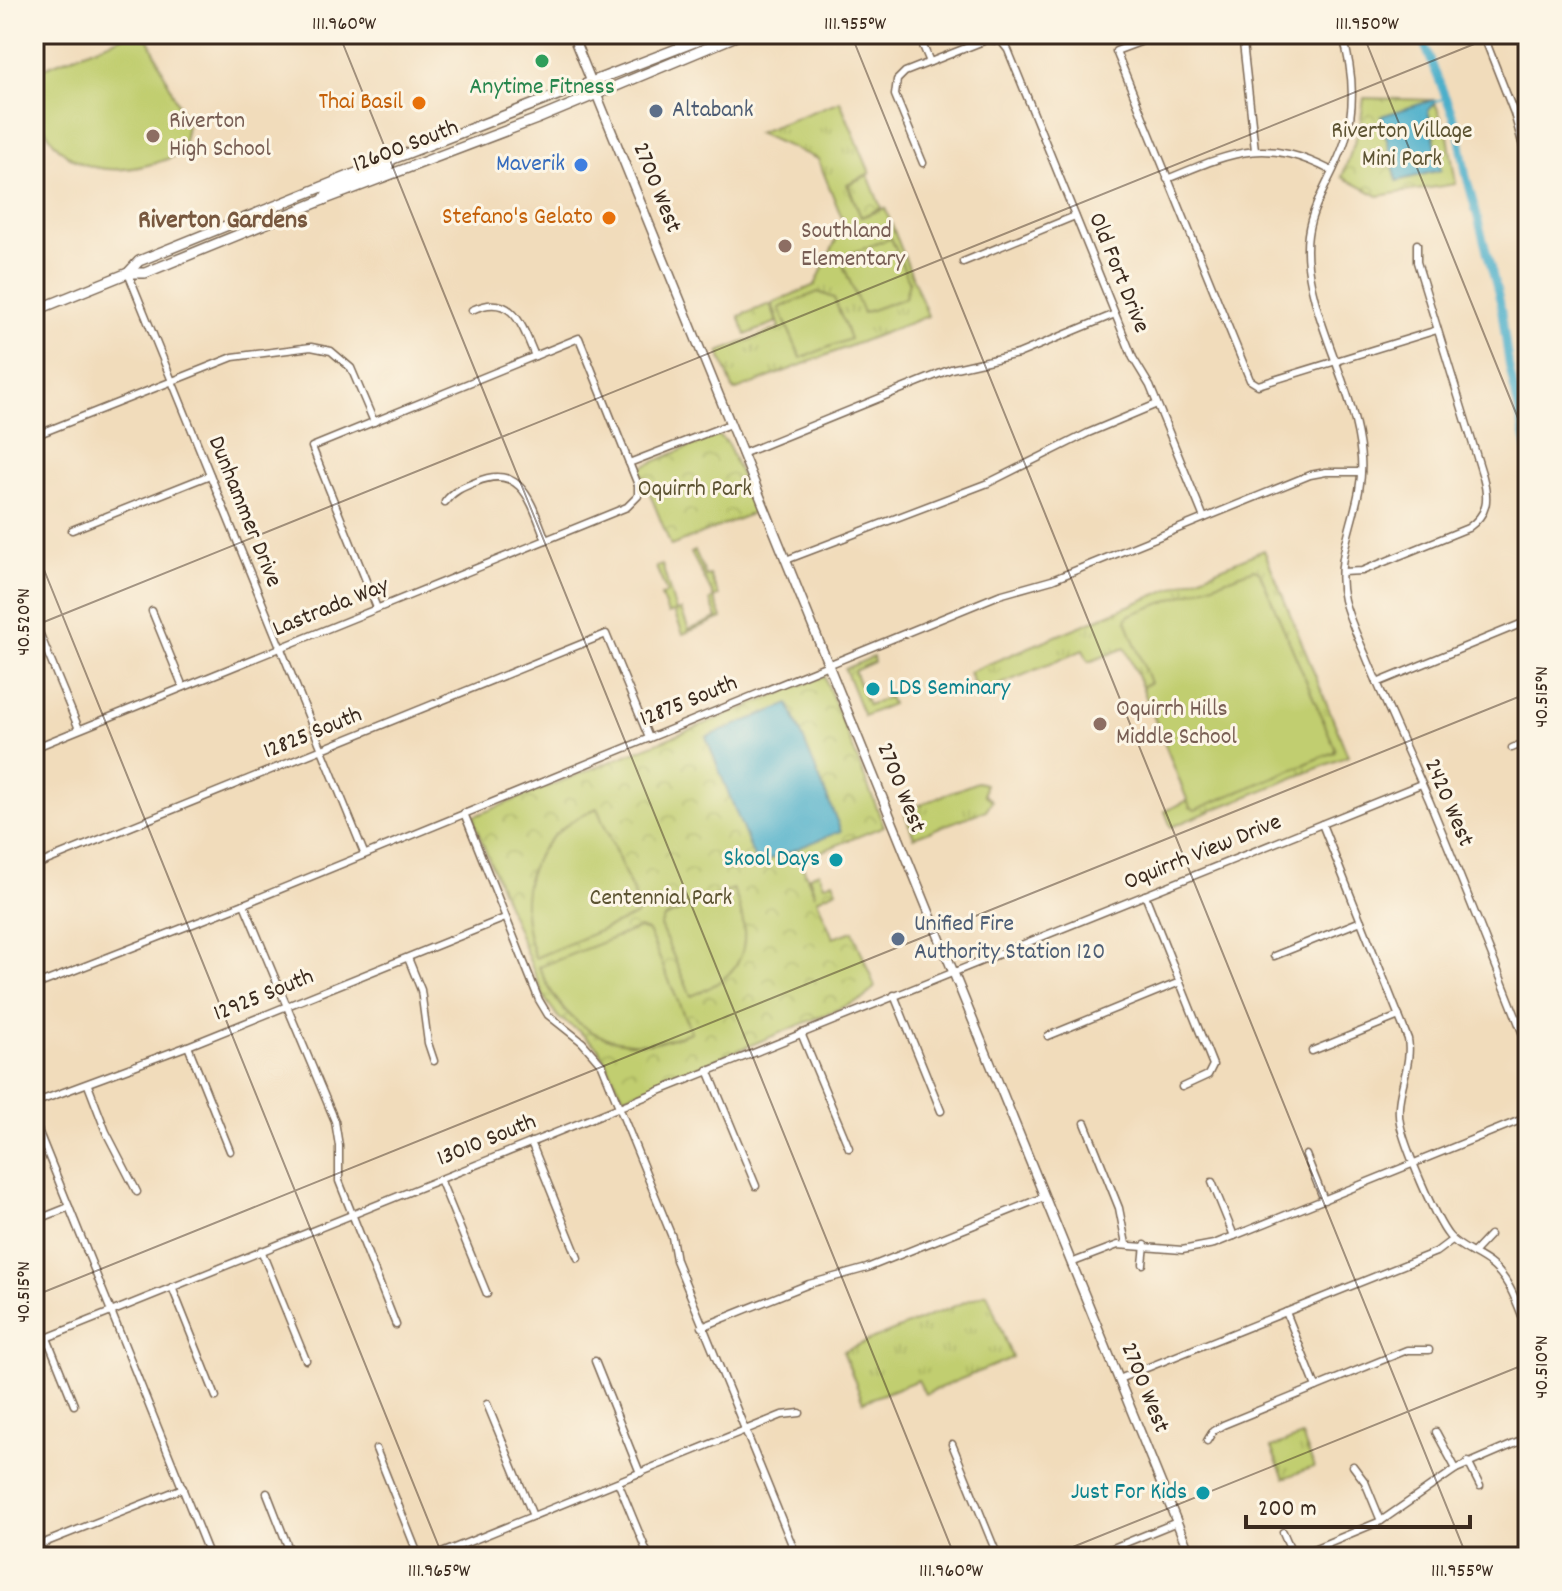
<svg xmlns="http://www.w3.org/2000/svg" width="1562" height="1591" font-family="Dekko,sans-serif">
<defs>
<pattern id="grass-tufts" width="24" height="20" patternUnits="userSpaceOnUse" patternTransform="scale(2)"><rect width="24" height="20" fill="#c1ce6f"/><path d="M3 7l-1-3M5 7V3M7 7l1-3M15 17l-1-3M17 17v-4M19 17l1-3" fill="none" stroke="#a7b160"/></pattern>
<pattern id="park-crowns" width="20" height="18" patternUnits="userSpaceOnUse" patternTransform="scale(2)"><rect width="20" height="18" fill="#c1ce6f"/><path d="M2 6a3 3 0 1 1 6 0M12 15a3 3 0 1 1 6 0" fill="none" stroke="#a7b160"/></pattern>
</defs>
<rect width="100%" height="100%" fill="#fcf5e5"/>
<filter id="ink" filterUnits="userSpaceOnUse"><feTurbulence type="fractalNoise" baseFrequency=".0125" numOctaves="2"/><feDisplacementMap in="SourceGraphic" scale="16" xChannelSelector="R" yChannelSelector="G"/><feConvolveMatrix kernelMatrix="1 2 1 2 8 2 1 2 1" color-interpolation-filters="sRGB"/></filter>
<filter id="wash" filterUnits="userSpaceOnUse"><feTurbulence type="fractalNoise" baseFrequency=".006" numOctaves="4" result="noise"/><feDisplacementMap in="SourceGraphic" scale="32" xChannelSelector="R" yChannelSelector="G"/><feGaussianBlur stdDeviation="1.8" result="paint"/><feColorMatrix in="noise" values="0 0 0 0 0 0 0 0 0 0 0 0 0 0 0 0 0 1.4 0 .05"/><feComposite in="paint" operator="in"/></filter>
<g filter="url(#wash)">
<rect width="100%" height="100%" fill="#f1dcbb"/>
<g fill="url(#grass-tufts)" stroke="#7e7c46" stroke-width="2">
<polygon points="840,101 870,173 847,184 861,217 885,208 928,316 734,391 719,352 780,328 772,303 815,285 844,223 818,159 757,133"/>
<polygon points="1264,550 1348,756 1171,827 1165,811 1191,799 1125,648 1089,662 1083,650 978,694 969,672"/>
<polygon points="695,551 706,576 710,575 719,596 714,598 722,618 683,634 674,612 668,614 661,596 667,593 656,567 662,565 676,611 681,610 689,630 717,618 710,600 714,597 691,553"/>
<polygon points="873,657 874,662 854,671 868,705 889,697 892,704 864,716 845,669"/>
<polygon points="977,782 985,784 984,794 992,801 986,810 914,837 905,814 909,809"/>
<polygon points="987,1293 1012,1358 925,1394 918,1380 863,1402 843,1351"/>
<polygon points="1302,1436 1314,1467 1284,1478 1271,1448"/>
</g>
<g fill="url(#park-crowns)" stroke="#7e7c46" stroke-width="2">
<polygon points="1364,98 1434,100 1448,136 1456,184 1378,196 1342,177 1360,127"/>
<polygon points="868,175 881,208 861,217 848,184"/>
<polygon points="770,304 777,322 746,335 739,316"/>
<polygon points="717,435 727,442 756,512 671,546 640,469 644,466"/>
<polygon points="824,676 884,826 800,860 815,895 809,876 819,872 824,885 833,881 837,890 817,899 833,938 853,931 875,987 863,999 624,1097 598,1048 580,1032 559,1018 545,999 472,817"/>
</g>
<g fill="#c1ce6f" stroke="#7e7c46" stroke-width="2">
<path d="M129,34L147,35L187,125L182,153C121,180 56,180 35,103C32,94 34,82 34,72Z"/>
<polygon points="891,238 909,281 905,298 863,313 841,260 846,255"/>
<polygon points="818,292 834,298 850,339 801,358 779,308"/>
<polygon points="1254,569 1259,571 1335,748 1334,752 1195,810 1190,807 1142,687 1150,683 1126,620 1129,615"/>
<path d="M597,808L640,909L635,916L535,958C511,891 529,837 597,808Z"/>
<path d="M733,889C755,942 747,975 691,996L660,926L664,918Z"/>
<path d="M639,928L648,931L691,1032C622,1060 567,1035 539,967Z"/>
</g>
<g fill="#4bafca" stroke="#436c74" stroke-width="2">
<polygon points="1433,100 1435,104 1428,110 1441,170 1397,181 1381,116"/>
<polygon points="789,704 841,831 757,865 706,737"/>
</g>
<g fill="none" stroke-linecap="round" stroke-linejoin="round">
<polyline stroke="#4bafca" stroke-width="2" points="1434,102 1445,98"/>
<polyline stroke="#4bafca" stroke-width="8" points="1420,34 1457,125 1466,175 1500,301 1509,366 1528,453"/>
</g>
</g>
<g filter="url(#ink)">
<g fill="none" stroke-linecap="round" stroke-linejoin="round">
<g stroke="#7b6855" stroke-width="9">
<g id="street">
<polyline points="918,34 930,62"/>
<polyline points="1242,34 1255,150"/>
<path d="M1342,34C1353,69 1356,105 1345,141C1330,188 1301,211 1308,266C1316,331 1356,392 1361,458C1365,507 1332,551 1344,600C1349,619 1358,638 1366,656C1386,705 1408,752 1429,800C1463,882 1495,964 1528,1047"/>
<polyline points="1483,34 1514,113 1528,165"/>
<polyline points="1140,42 1116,51 1250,380 1258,385 1437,330"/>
<polyline points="923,163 895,95 897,80 905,72 986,40 1001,41 1008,50 1133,358 1150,386 1204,518"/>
<path d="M1167,179C1233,152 1265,136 1332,171"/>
<polyline points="963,262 1075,216"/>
<polyline points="128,273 364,853"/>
<path d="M472,310C513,291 522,326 535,356"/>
<polyline points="34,436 233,357 311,347 331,351 351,368 374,422"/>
<polyline points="742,454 951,369 1018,354 1115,314"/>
<polyline points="629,463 730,424"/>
<path d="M445,502C453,491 463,487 476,482C523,462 532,506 546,540"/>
<polyline points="72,530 210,475"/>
<polyline points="786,560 988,483 1088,433 1157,404"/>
<path d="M1342,572L1362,571L1468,528C1488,514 1489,500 1483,477L1417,262V244"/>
<polyline points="152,611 183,687"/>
<polyline points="34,620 79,729"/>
<polyline points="1377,683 1523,623 1528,630"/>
<polyline points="34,748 627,507 638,496 638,485 579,338 312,447 377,608"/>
<polyline points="1512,748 1528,741"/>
<polyline points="464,813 539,1000 548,1015 582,1042 602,1065 672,1237 676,1260 797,1557"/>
<path d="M1322,824L1408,1039C1413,1067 1394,1095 1400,1123C1404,1145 1435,1219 1449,1236C1460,1249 1476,1253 1489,1263C1511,1279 1518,1307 1528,1331"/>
<polyline points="34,866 606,634 649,738"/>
<polyline points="1145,895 1213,1065 1208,1075 1182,1087"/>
<polyline points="244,904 335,1121 339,1146 339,1181 396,1325"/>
<polyline points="1274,956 1361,921"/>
<polyline points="408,958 421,990 428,1043 434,1061"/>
<polyline points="34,968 40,984"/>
<polyline points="34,986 244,904 999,595 1052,580 1310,475 1326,472 1361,472"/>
<polyline points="894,995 941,1111"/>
<polyline points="801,1033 849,1148"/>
<polyline points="1048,1036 1180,982"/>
<polyline points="188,1046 230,1151"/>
<polyline points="1312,1051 1399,1016"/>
<polyline points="708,1070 756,1186"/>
<polyline points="88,1085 106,1132 137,1192"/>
<polyline points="34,1103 188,1046 505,918"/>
<polyline points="34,1120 210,1557"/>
<polyline points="1085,1123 1119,1208 1126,1244"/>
<polyline points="531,1142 578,1258"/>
<polyline points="1306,1155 1324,1200"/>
<polyline points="440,1179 487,1294"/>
<polyline points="1212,1182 1234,1236"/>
<polyline points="34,1221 69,1207"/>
<polyline points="261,1250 306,1360"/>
<polyline points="1473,1253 1490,1235"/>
<polyline points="1071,1263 1118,1245 1182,1250 1214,1244 1528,1117"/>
<polyline points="1143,1264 1145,1245"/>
<polyline points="172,1287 216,1397"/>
<polyline points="1286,1312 1316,1387"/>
<polyline points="702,1327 809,1284 867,1268 1044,1197"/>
<polyline points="47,1338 74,1405"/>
<polyline points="34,1343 1421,784"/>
<polyline points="595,1361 640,1473"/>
<polyline points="1119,1379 1436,1252 1452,1240"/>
<polyline points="487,1404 533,1516"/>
<polyline points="1436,1432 1456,1469"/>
<polyline points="1207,1441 1213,1431 1223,1425 1407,1350 1429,1350"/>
<polyline points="952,1444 998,1557"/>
<polyline points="376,1449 419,1557"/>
<polyline points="1468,1462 1480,1486"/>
<polyline points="1353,1466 1365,1482 1381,1521"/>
<polyline points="618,1482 649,1557"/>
<polyline points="267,1493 292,1557"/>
<polyline points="1283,1532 1294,1557 1381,1521 1456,1469 1528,1438"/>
<polyline points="44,1543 183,1488"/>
<polyline points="432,1557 782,1415 800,1413"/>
<polyline points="1091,1557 1177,1522"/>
</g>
</g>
<g stroke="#7b6855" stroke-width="11">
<polyline id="secondary" points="572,34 1191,1557"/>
</g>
<g stroke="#7b6855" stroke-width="12">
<g id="primary">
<polyline points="323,200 328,192 387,169 391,160"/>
<polyline points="128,273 139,261 359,172 715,34"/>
<polyline points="34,311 128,273 145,273 323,200 537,119 741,34"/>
</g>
</g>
<use href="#street" stroke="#fff" stroke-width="6"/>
<use href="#secondary" stroke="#fff" stroke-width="8"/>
<use href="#primary" stroke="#fff" stroke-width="9"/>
</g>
</g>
<path fill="none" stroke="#3b2a1e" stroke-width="2" stroke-opacity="0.45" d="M339,34L955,1557M851,34L1467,1557M1363,34L1528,443M34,545L443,1557M34,626L1499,34M34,1296L1528,693M1048,1557L1528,1363"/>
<circle fill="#2e9e5b" stroke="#fcf5e5" stroke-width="3" cx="542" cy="61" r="8"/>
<g fill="#e8710a" stroke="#fcf5e5" stroke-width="3">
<circle cx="419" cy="103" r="8"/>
<circle cx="609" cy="218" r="8"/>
</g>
<g fill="#5c6f8a" stroke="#fcf5e5" stroke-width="3">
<circle cx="656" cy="111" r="8"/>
<circle cx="898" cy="939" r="8"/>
</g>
<g fill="#8d6e63" stroke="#fcf5e5" stroke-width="3">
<circle cx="153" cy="136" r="8"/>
<circle cx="785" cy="246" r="8"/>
<circle cx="1100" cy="724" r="8"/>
</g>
<circle fill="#3f7fe0" stroke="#fcf5e5" stroke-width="3" cx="581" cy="165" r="8"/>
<g fill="#0f9aa8" stroke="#fcf5e5" stroke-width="3">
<circle cx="873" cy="689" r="8"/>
<circle cx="836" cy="860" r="8"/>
<circle cx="1203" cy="1493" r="8"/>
</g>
<g text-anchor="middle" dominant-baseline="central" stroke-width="6" stroke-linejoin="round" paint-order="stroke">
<g font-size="24" fill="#27864d" stroke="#fcf5e5">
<text x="542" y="88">Anytime Fitness</text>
</g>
<g font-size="24" fill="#c56008" stroke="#fcf5e5" text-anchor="end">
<text x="403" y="103">Thai Basil</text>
<text x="593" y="218">Stefano's Gelato</text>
</g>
<g font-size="24" fill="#4e5e75" stroke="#fcf5e5" text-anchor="start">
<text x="672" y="111">Altabank</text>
<text x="914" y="925">Unified Fire<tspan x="914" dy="28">Authority Station 120</tspan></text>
</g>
<g font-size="24" fill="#785e54" stroke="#fcf5e5" text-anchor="start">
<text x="169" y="122">Riverton<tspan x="169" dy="28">High School</tspan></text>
<text x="801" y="232">Southland<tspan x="801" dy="28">Elementary</tspan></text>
<text x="1116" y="710">Oquirrh Hills<tspan x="1116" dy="28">Middle School</tspan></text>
</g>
<g font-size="24" fill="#5c5332" stroke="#fcf5e5">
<text x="1402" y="132">Riverton Village<tspan x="1402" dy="28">Mini Park</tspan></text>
<text x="695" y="490">Oquirrh Park</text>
<text x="661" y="899">Centennial Park</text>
</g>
<g font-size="24" fill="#3b2a1e" stroke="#fcf5e5">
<text transform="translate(406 147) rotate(-21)">12600 South</text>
<text transform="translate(656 188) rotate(68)">2700 West</text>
<text transform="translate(1118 273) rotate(68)">Old Fort Drive</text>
<text transform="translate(244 512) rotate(68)">Dunhammer Drive</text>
<text transform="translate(331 608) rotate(-22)">Lastrada Way</text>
<text transform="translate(689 702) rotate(-22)">12875 South</text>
<text transform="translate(313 734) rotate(-22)">12825 South</text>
<text transform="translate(900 788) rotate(68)">2700 West</text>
<text transform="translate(1448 803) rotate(67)">2420 West</text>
<text transform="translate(1203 853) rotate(-22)">Oquirrh View Drive</text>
<text transform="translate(264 996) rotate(-22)">12925 South</text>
<text transform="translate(487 1141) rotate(-22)">13010 South</text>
<text transform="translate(1144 1388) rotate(68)">2700 West</text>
</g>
<g font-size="24" fill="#366cbe" stroke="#fcf5e5" text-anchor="end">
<text x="565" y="165">Maverik</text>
</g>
<g font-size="24" fill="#0d838f" stroke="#fcf5e5" text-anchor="end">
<text x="889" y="689" text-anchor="start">LDS Seminary</text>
<text x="820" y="860">Skool Days</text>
<text x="1187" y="1493">Just For Kids</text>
</g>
<g font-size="26" font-weight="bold" fill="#78583f" stroke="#fcf5e5">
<text x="223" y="221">Riverton Gardens</text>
</g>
</g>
<rect width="1562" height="1591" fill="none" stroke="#fcf5e5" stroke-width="88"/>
<path d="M1246 1515v12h224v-12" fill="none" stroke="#3b2a1e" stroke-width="4"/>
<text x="1258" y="1515" font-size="24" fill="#3b2a1e" stroke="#fcf5e5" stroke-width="6" paint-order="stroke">200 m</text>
<rect x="44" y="44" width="1474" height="1503" fill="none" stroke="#3b2a1e" stroke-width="3"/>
<g font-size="20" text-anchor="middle" fill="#3b2a1e">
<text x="344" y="29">111.960°W</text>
<text x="855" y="29">111.955°W</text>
<text x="1367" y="29">111.950°W</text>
<text transform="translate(22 622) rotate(-90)" y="7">40.520°N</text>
<text transform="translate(1540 697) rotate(-90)" y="7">40.515°N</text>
<text transform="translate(22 1292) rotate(-90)" y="7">40.515°N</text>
<text transform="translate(1540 1367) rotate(-90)" y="7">40.510°N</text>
<text x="439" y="1576">111.965°W</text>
<text x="951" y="1576">111.960°W</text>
<text x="1462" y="1576">111.955°W</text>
</g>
</svg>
